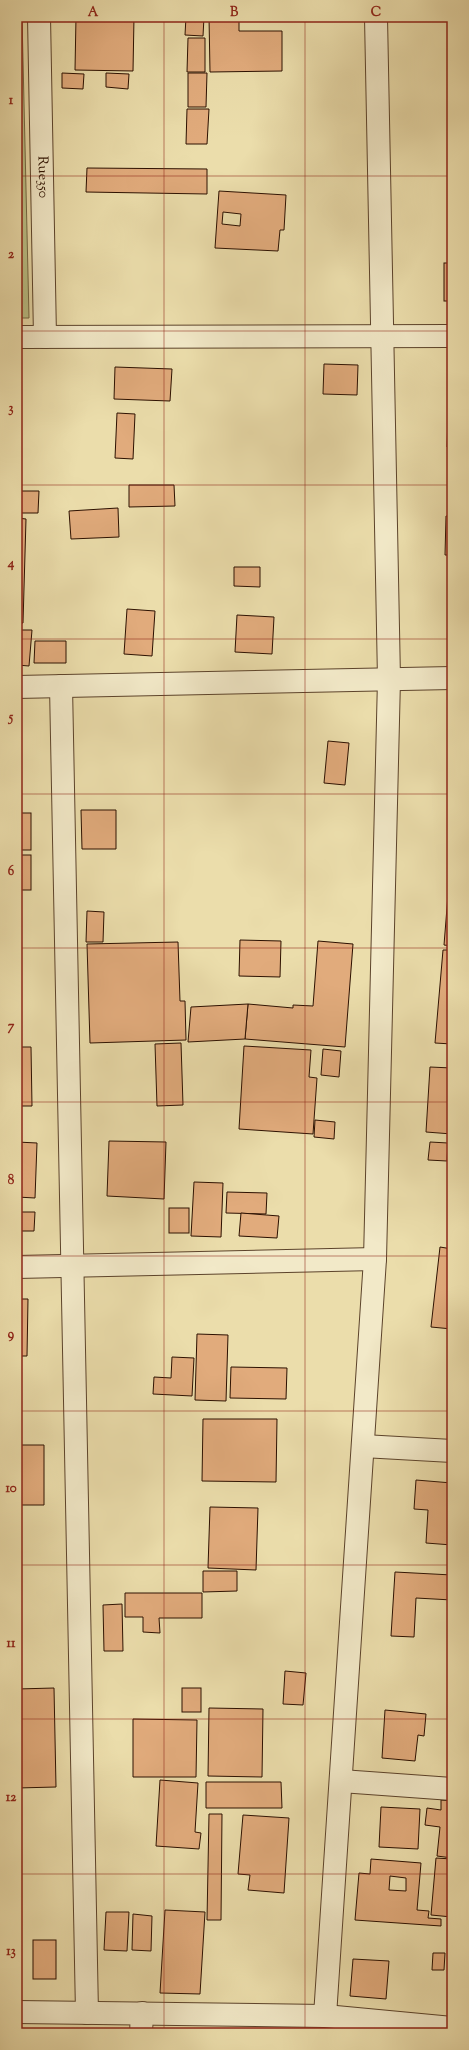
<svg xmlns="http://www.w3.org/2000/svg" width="469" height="2050" font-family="'Sorts Mill Goudy',serif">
<rect width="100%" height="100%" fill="#ebddab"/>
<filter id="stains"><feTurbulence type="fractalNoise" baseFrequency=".005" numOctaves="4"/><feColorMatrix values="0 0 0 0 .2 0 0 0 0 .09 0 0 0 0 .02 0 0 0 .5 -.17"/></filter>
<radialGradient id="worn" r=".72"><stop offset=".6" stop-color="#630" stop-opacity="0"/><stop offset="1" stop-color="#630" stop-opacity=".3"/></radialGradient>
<polygon fill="#bbc086" stroke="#746843" points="17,17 22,17 29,318 17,318"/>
<g fill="#e1ab7c" stroke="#2c1000" fill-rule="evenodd">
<polygon points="76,17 134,17 133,71 75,70"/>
<polygon points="186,17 204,17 203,36 185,35"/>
<polygon points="209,17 239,17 239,31 282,31 282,71 210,72"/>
<polygon points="188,38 205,38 205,72 187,72"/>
<polygon points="62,73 84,74 83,89 62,88"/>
<polygon points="106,73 129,74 128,89 106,87"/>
<polygon points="188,73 207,73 206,107 188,107"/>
<polygon points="187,109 209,109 207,144 186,144"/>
<polygon points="87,168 207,169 207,194 86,192"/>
<path d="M219,191L286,195L284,230H280L278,251L215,248ZM223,212L241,214L240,226L222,224Z"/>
<rect x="444" y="263" width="8" height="38"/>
<polygon points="450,358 452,358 452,447 447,447"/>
<polygon points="324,364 358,365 357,395 323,394"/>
<polygon points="115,367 172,369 170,401 114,399"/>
<polygon points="117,413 135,414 133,459 115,458"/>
<polygon points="129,485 174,485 175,506 129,507"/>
<polygon points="17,491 39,491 38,513 17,513"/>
<polygon points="118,508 119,537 71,539 69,511"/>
<polygon points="446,516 452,516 452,555 445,555"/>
<polygon points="17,518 26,519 23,623 17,623"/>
<polygon points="234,567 260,567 260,587 234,586"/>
<polygon points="127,609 155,611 152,656 124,654"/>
<polygon points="237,615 274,617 272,654 235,652"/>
<polygon points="17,630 32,630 29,666 17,665"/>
<polygon points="35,641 66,641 66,663 34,663"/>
<polygon points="328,741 349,743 345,785 324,783"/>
<polygon points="81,810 116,810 116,849 82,849"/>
<rect x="17" y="813" width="14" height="37"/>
<rect x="17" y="855" width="14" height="35"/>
<polygon points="450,870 452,870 452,946 444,945"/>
<polygon points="87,911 104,912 103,942 86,942"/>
<polygon points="240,940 281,941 280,977 239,976"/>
<polygon points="318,941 353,944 345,1047 245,1039 248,1004 293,1008 293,1005 313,1006"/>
<polygon points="178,942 180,1001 185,1001 186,1040 90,1043 87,944"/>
<polygon points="443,950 452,950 452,1044 435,1043"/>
<polygon points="248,1004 245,1039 188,1042 191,1007"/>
<polygon points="181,1043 183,1105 157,1106 155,1044"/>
<polygon points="244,1046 311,1050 309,1077 317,1078 313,1134 239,1129"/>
<polygon points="17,1047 31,1047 32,1106 17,1106"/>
<polygon points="323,1049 341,1051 339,1077 321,1075"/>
<polygon points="430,1067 452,1068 452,1134 426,1132"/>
<polygon points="315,1120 335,1122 334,1139 314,1137"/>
<polygon points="109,1141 166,1142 164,1199 107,1196"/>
<polygon points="17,1142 37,1143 35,1198 17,1197"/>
<polygon points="430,1142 448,1143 447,1161 428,1160"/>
<polygon points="194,1182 223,1183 221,1237 191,1236"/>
<polygon points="227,1192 267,1193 266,1214 226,1213"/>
<rect x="169" y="1208" width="20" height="25"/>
<polygon points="17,1212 35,1212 34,1231 17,1231"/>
<polygon points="241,1213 279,1216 277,1238 239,1236"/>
<polygon points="440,1247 452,1249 452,1329 431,1327"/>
<polygon points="17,1299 28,1299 27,1356 20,1356 19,1381 17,1381"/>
<polygon points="197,1334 228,1335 226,1401 195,1400"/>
<polygon points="172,1357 194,1358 192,1396 153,1394 154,1377 171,1378"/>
<polygon points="231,1367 287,1368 286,1399 230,1398"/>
<polygon points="203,1419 277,1419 276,1482 202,1481"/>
<polygon points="21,1445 44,1445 44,1505 20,1505"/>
<polygon points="416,1480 452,1483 452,1545 426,1543 428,1510 414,1509"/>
<polygon points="210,1507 258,1508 256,1570 208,1568"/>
<polygon points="203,1571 237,1571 237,1591 203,1592"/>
<polygon points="395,1572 452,1575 452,1600 416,1598 414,1637 391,1636"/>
<polygon points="125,1593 202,1593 202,1618 159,1618 160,1633 143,1632 143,1617 125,1617"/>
<polygon points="122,1604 123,1651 104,1651 103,1605"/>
<polygon points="285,1671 306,1673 303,1705 283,1704"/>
<polygon points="54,1688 56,1787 17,1788 17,1689"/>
<rect x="182" y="1688" width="19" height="24"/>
<polygon points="209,1708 263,1709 262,1777 208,1776"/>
<polygon points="385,1710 426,1714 424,1736 418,1735 415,1761 382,1758"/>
<polygon points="133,1719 197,1720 196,1777 133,1777"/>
<polygon points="160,1780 198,1783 195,1832 201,1833 199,1849 156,1846"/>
<polygon points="206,1782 281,1782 282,1808 206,1808"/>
<polygon points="441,1800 452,1801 452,1858 437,1856 440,1827 425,1825 427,1808 441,1810"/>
<polygon points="381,1807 420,1809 418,1849 379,1847"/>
<polygon points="209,1814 222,1814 221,1920 207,1920"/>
<polygon points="243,1815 289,1818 284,1893 248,1890 250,1875 238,1874"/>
<polygon points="436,1858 452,1859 452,1917 431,1915"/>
<path d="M371,1859L421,1863L417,1910L429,1911L428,1918L441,1919V1926L355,1920L359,1873L370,1874ZM390,1876L406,1878V1891L389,1890Z"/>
<polygon points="165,1910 205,1912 200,1994 160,1993"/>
<polygon points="106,1912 129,1912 127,1951 104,1950"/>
<polygon points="133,1914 152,1916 151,1951 132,1950"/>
<rect x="33" y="1940" width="23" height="39"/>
<polygon points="433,1953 445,1953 444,1970 432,1970"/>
<polygon points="353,1959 389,1961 386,1999 350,1996"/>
</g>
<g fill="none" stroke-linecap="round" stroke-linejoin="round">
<g stroke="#5c432b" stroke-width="24">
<g id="minor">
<path id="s1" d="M39,17L45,337"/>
<polyline points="17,337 452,336"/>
<polyline points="61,686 87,2013"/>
<polyline points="17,687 452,678"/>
<polyline points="17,1267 375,1259"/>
<polyline points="363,1446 452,1451"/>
<polyline points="341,1781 452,1789"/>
<polyline points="17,2012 325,2016 452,2028"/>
<polyline points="325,2016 375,1259 389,679 376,17"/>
<polyline points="141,2033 142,2013"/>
</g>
</g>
<use href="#minor" stroke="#f2e9c8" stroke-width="22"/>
</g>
<path fill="none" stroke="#8f2418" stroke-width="1" stroke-opacity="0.55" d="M164,17V2033M305,17V2033M17,176H452M17,331H452M17,485H452M17,639H452M17,794H452M17,948H452M17,1102H452M17,1256H452M17,1411H452M17,1565H452M17,1719H452M17,1874H452"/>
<g text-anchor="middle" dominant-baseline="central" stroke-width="3" stroke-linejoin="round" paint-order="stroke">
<g font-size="14" fill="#2c1000" stroke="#f2e9c8">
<text stroke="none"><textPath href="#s1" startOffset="160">Rue350</textPath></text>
</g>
</g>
<rect width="469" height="2050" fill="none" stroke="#ebddab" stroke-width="44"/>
<rect x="22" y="22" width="425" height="2006" fill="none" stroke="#8f2418" stroke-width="1.5"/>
<g font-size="13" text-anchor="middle" font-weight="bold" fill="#8f2418">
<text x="93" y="16">A</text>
<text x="234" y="16">B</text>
<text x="376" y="16">C</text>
<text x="11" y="104">1</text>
<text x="11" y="258">2</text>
<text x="11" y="412">3</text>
<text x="11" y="567">4</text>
<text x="11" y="721">5</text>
<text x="11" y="875">6</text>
<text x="11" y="1030">7</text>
<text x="11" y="1184">8</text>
<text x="11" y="1338">9</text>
<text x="11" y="1492">10</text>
<text x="11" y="1647">11</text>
<text x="11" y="1801">12</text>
<text x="11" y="1955">13</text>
</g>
<rect width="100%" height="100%" filter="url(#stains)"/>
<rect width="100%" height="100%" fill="url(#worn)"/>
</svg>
